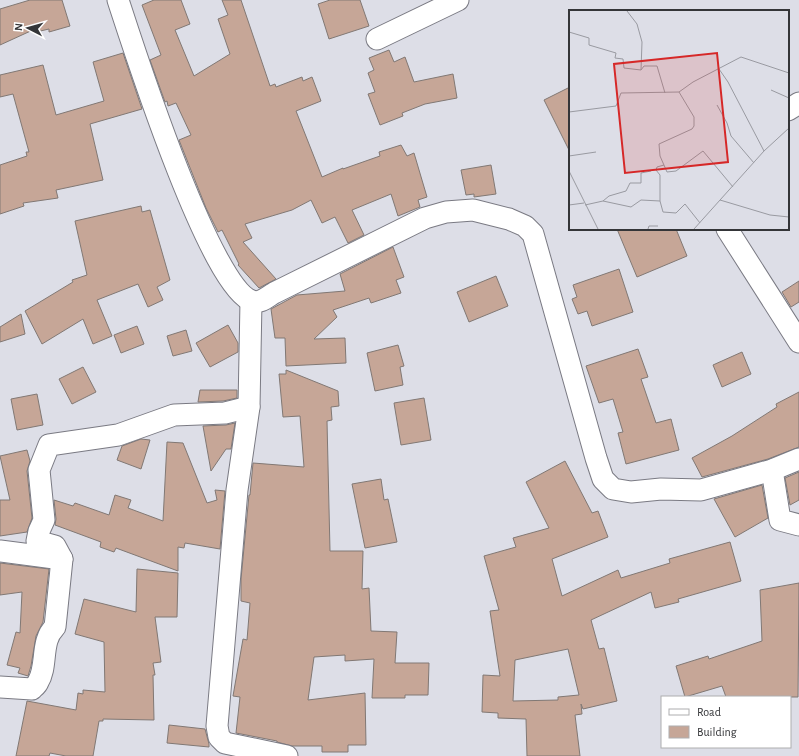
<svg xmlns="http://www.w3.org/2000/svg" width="799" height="756" font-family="'Alegreya Sans',sans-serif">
<rect width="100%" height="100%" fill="#dddee7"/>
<g fill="#c6a697" stroke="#817874" fill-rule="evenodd">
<polygon points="30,0 62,0 70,26 49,32 49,29 36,32 35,29 0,45 0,9"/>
<polygon points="154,0 181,0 190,24 175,30 194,76 230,54 218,19 228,15 222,0 241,0 270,86 275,84 276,87 302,77 303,81 312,77 321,101 296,111 322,177 343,168 343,169 380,156 379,152 401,145 407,156 414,153 427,197 418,200 420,207 398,216 391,194 352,210 364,235 348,243 335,217 322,223 311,200 292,210 245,224 252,238 243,242 276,279 259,288 238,265 239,264 222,230 218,232 206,208 179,140 191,135 176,103 168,106 167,101 165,102 150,60 161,55 142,5"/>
<polygon points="330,0 360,0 369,26 329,39 318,4"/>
<polygon points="389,50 394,62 405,57 414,82 453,74 457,98 425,104 402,113 403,116 380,125 368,94 375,92 368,73 374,70 369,58"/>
<polygon points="123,53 142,109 90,124 103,180 56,190 58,198 23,203 24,206 0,214 0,165 27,156 26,152 29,152 13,94 0,97 0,75 43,65 56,115 104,101 93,62"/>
<polygon points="570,87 570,152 544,100"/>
<polygon points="491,165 496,194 474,197 474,194 466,195 461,170"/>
<polygon points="141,206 142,212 150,210 170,280 157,287 163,300 148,307 138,284 97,300 112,336 93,344 83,319 42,344 25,311 73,282 72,280 87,275 75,221"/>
<polygon points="617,229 676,229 687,256 637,277"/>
<polygon points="393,247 404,277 396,280 401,293 371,303 369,298 333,310 337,317 314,339 345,338 346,363 286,366 285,338 275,338 271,309 297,295 345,291 340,274"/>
<polygon points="619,269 633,312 592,326 587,311 578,314 572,299 577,297 573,285"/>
<polygon points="496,276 508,306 469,322 457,292"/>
<polygon points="799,281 799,302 791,307 782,292"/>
<polygon points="21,314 25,334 0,342 0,327"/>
<polygon points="228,325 238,343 238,352 210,367 196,343"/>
<polygon points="137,326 144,344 121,353 114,335"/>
<polygon points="186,330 192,351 173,356 167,336"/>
<polygon points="398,345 404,366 400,367 403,385 375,391 367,353"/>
<polygon points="638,349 648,377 641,379 656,423 671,419 679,450 626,464 618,433 623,432 613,399 599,403 586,366"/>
<polygon points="742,352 751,374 722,387 713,365"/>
<polygon points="83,367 96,392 72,404 59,379"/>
<polygon points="286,370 338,391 339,406 331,407 332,420 327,421 330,551 363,551 362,589 369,588 371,631 397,632 395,663 429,663 428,695 405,695 405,698 372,698 374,659 345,661 345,655 314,657 308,700 365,693 366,745 348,745 348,752 322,752 322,746 292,746 277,742 277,741 236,733 240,697 233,696 243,639 247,640 250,603 241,601 241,579 249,495 250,495 253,463 304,467 300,416 283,417 279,374 286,374"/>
<polygon points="200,390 237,390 237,398 223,401 198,402"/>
<polygon points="799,392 799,447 768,459 702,477 692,458 732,436 777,407 776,404"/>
<polygon points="37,394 43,425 17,430 11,399"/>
<polygon points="424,398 431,440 401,445 394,403"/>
<polygon points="235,423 231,449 226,449 211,471 203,426 226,425"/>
<polygon points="141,439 150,440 141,469 117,460 122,446"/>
<polygon points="167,442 183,443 207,503 217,500 215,490 225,491 220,549 185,543 184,548 178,547 178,571 116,548 114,552 100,547 101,542 55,525 56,519 54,500 73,506 75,503 109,515 115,495 131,500 128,508 163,521"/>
<polygon points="27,450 30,461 27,471 32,518 27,532 0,536 0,500 10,500 0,456"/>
<path d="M565,461L592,513L598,511L608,537L552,559L562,596L618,570L621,578L670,563L669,559L730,542L741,581L678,599L679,602L655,608L651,592L591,620L599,649L604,648L617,701L583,709L581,704L582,714L575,715L580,756H527L526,719L498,718V713L482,712L483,675L500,676L490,611L499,610L484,556L516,547L513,538L549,528L526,482ZM568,649L579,695L558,697V700L513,701L515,660Z"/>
<polygon points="799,472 799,500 790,505 785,478"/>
<polygon points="381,479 384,500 388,499 397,542 365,548 352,484"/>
<polygon points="762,485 768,518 735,537 714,499"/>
<polygon points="0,563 49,569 43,622 36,636 31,666 28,676 18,673 20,668 7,665 16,632 20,633 22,592 0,595"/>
<polygon points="137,569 178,573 177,617 155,617 161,662 153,663 155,675 153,675 154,720 103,719 103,721 99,721 93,756 66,756 50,753 49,756 16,756 27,701 76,710 78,693 83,694 83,690 105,692 104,642 75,634 84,599 136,612"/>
<polygon points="799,583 798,697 726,697 722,686 685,697 676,666 708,656 709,659 762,641 760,590"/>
<polygon points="169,725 205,729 209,744 209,747 167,743"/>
</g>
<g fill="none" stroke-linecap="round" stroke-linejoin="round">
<g stroke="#7a7a83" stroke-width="23">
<g id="minor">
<path d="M118,0C134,49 210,287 252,301C260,304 267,297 274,293L425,218L446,212L473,210L509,219L525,226L533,234L596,458L603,479L613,489L631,492L661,489L701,490L772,470L799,459"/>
<polyline points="377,39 458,0"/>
<polyline points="788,110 799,103"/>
<polyline points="727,229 799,342"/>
<polyline points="251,301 249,407 237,490 217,726 219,737 225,743 287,756"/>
<polyline points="772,470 780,520 799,525"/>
<polyline points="0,551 62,559 55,546 37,541 39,531 44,520 39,470 49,445 118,435 174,415 225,413 249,407"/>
<path d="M0,687L32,689C34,687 37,685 38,682C48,666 40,641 55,627L62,559"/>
</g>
</g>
<use href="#minor" stroke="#fff" stroke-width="21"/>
</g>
<g transform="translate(569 10)">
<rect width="220" height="220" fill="#dddee7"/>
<path fill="none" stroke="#999aa1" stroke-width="1" d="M58,1L68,14L73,32L72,60L75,56H88L96,83M0,22L20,28V35L47,43L46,48L54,49L55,58L72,60M150,59L159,72L195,141M202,80L220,88M110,82L125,107V116L123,119L90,134L91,146L98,162L107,161L134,141L164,177M148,95L158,113L162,126L185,153M0,102L47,96L52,83L110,82L124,72L172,47L220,63M0,146L27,142M95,155L88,157L87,160L91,165V191L94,202L107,203L116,194L131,213M0,161L29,219M151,190L201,205L220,207M34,191L40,186L57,181L61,173H72V163L82,161M0,195L15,193M16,195L34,191L62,197L72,190L91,191M79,219L80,216H89M125,219L195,141L220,118"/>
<path fill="#d62828" fill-opacity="0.15" stroke="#d62828" stroke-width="2" d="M148,43L159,152L56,163L45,54Z"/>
<rect width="220" height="220" fill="none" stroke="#343538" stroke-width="2"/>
</g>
<rect x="661" y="696" width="130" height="52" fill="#ffffff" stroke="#aeaeaf"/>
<rect x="669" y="709" width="20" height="6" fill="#ffffff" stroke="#aeaeaf"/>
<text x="697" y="716" font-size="12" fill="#343538">Road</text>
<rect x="669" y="726" width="20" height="12" fill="#c6a697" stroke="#aeaeaf"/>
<text x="697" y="736" font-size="12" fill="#343538">Building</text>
<g transform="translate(28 28) rotate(276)" stroke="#ffffff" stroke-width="3" paint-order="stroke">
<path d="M0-3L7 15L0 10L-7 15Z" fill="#343538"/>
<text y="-6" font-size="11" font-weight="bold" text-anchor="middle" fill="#343538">N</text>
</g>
</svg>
